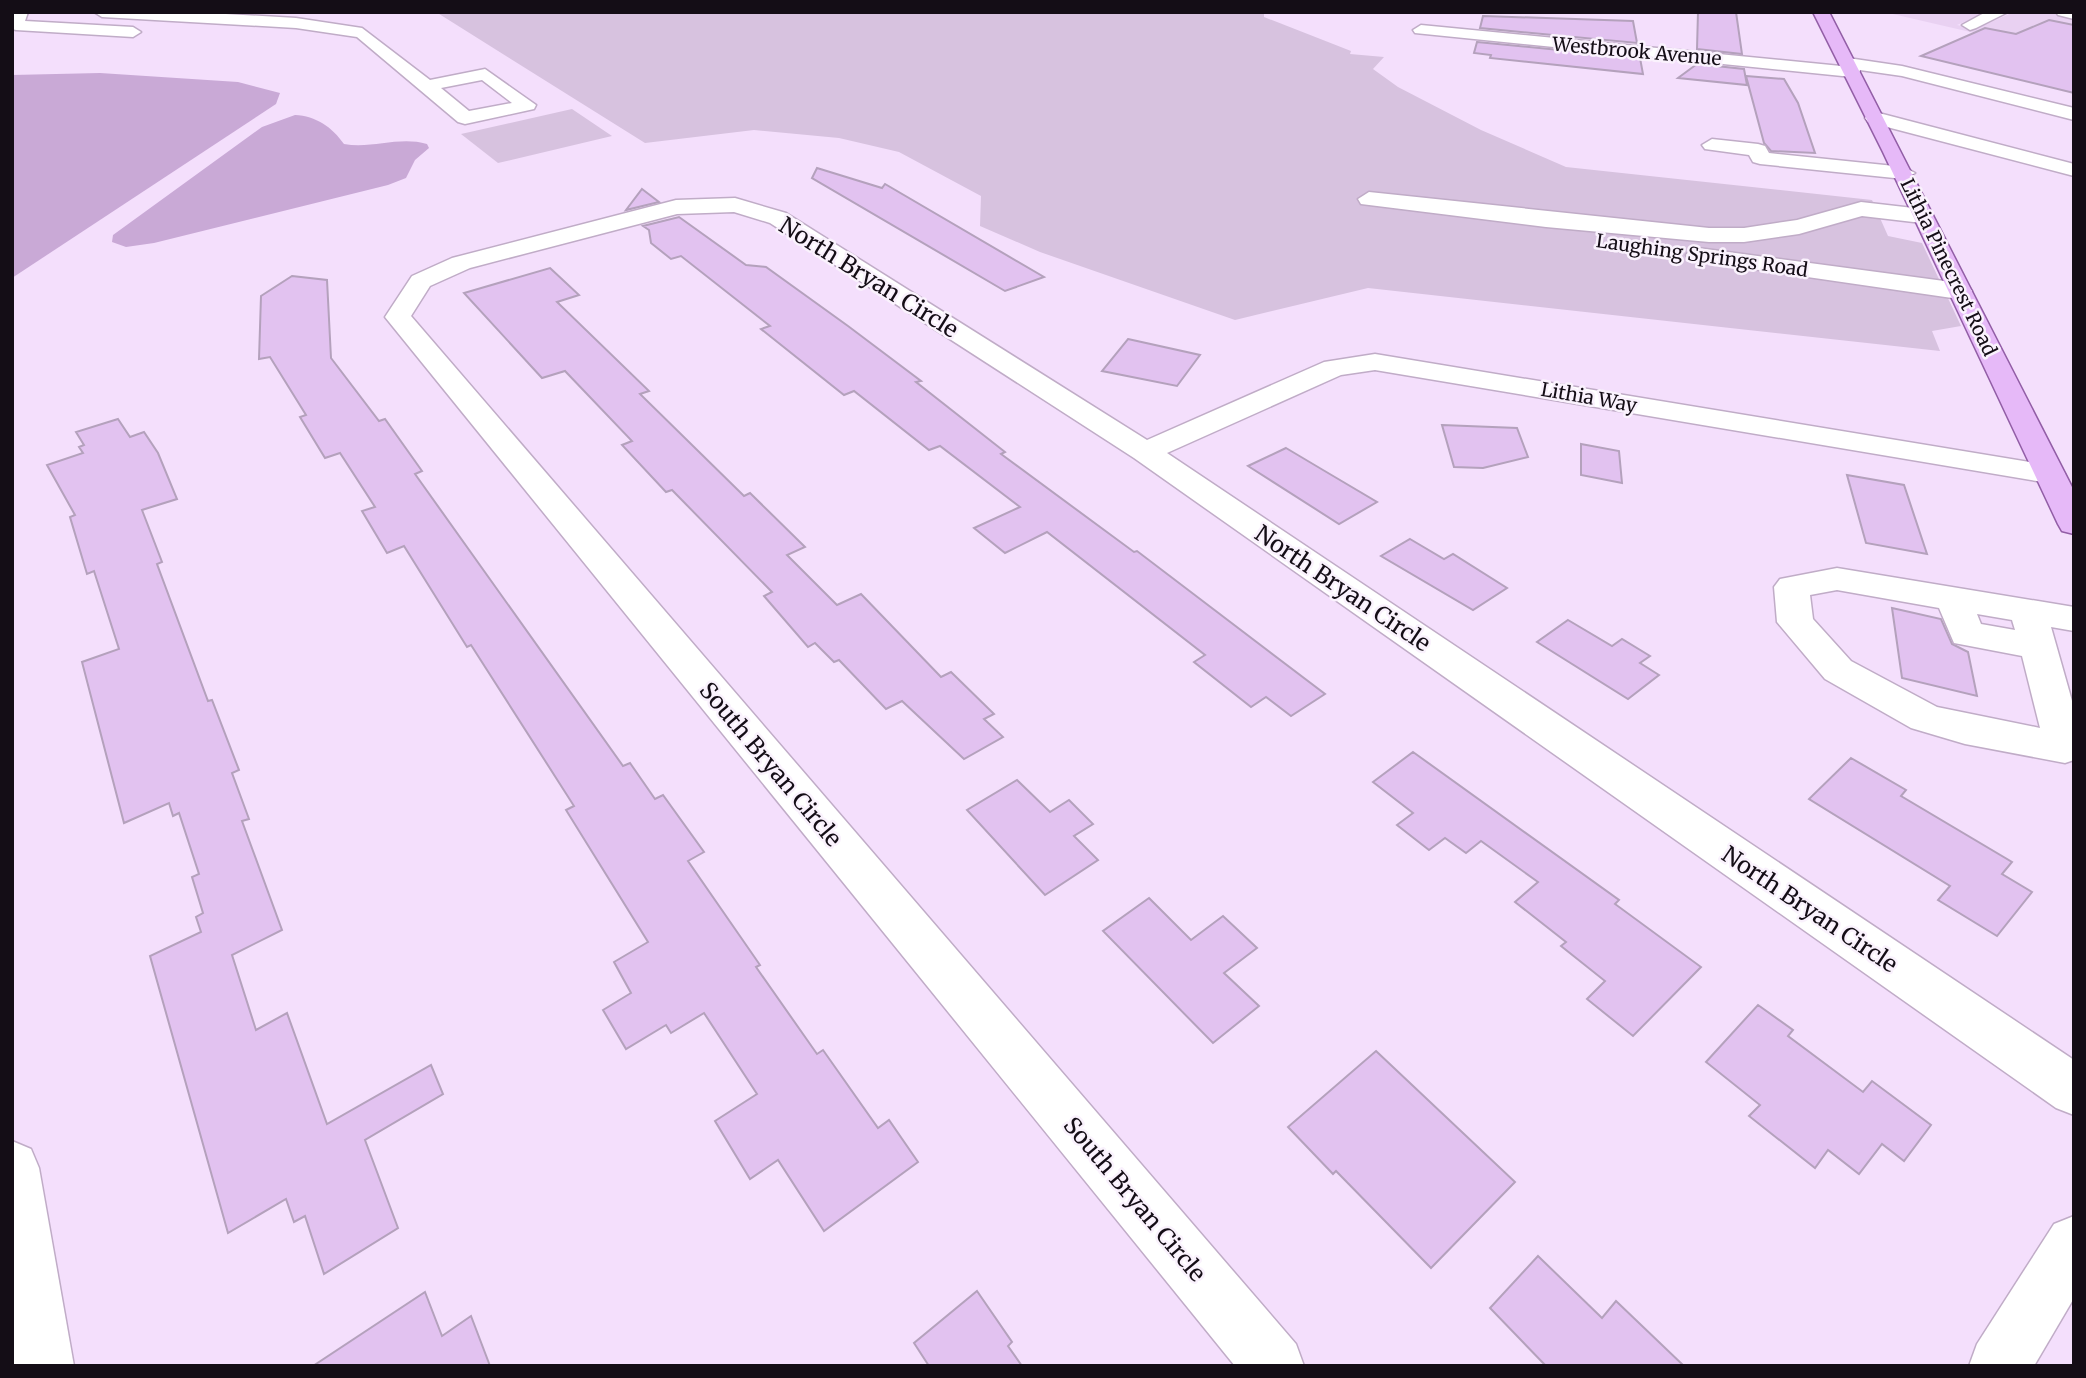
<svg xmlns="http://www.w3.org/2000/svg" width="2086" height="1378" font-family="Merriweather,serif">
<rect width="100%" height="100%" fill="#f4dffc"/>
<polygon fill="#e9d1f2" points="1884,12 1987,12 1957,25 1975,29 2014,12 2052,12 2074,17 2074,56"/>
<g fill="#d7c2df">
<polygon points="436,12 1264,12 1264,17 1351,51 1350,54 1384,57 1373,69 1398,87 1481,130 1566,167 1872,200 1888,236 1922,243 1961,326 1932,331 1940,351 1368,288 1235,320 1040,252 980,226 981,196 899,152 839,138 754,130 645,143"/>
<polygon points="572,109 612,136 498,163 461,134"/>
</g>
<g fill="#c9a9d6">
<polygon points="100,73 238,82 280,93 276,104 12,278 12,75"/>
<path d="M295,115C316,116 332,127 344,144C372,149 399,136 427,144L429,148L415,160L406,178L388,185L154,243L126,247L112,242L113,235L262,127Z"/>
</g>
<g fill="#e2c2f0" stroke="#b4a1bc" stroke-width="2">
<polygon points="1698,12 1736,12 1742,54 1697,49"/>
<polygon points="1483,16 1633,21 1637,43 1480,28"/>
<polygon points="2049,20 2074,25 2074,93 1921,56 1985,28 2016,34"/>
<polygon points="1477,42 1640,58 1643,74 1490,58 1491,55 1474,53"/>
<polygon points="1697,64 1744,69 1747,85 1678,78"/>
<polygon points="1746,76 1784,79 1798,103 1815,153 1771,151 1764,143"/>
<polygon points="817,168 882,188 885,184 1044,277 1005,291 812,178"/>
<polygon points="642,189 659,202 626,210"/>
<polygon points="679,217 746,265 766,267 848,326 921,381 916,382 1005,452 1001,454 1134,552 1137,551 1325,694 1291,716 1266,697 1251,707 1194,662 1205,655 1047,532 1005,553 974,528 1020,507 940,446 929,450 854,391 844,395 761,329 770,326 681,256 671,259 651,243 649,230 643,226"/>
<polygon points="550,268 579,295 557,302 649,391 640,394 744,496 750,493 805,547 787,555 837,605 861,594 941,677 951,672 994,714 984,719 1003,737 964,759 902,701 886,709 839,660 834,662 815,643 808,647 764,596 772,592 672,490 666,492 622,445 632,441 565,371 542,378 464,293"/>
<polygon points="292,276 327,280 331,358 379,421 385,419 422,471 415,474 623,766 630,763 655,799 663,795 704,852 688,861 760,965 756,967 817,1054 823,1050 878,1128 889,1120 918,1162 824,1231 778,1160 750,1179 715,1121 757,1094 704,1013 671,1033 666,1025 626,1049 603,1010 631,993 614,962 648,942 566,810 574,806 471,645 467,647 404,546 387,553 362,511 375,507 340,453 325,458 300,417 306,415 270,357 259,359 261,296"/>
<polygon points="1128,339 1200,355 1177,386 1102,371"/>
<polygon points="118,419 130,437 144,432 158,453 177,499 142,510 162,562 157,564 208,701 212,700 239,770 232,773 249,819 242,821 282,930 232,955 256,1030 287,1013 327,1124 431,1065 443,1094 365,1140 398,1228 324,1274 305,1216 294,1222 286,1199 228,1233 150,956 201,932 196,917 203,913 192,877 199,874 179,813 173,816 169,803 124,823 82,662 119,649 94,571 87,574 70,517 75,515 47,465 83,453 79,447 84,445 76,432"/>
<polygon points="1442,425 1517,428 1528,457 1483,468 1454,467"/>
<polygon points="1581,444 1619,451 1622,483 1581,475"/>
<polygon points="1286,448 1323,470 1377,502 1339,524 1248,466"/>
<polygon points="1847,475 1904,485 1927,554 1866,543"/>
<polygon points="1410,539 1444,559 1453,554 1507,588 1473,610 1381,556"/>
<polygon points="1892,608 1941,619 1952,644 1968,652 1977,696 1902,678"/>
<polygon points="1568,620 1612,646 1622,639 1650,656 1640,663 1659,675 1628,699 1537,642"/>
<polygon points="1413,752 1619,900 1615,904 1701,967 1633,1036 1587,999 1605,981 1561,946 1566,942 1515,902 1538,882 1481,841 1466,853 1445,838 1429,850 1397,825 1413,813 1373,782"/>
<polygon points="1851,758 1906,790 1901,796 2012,862 2002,874 2032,892 1997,936 1938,900 1950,886 1809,799"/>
<polygon points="1017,780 1050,812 1069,800 1093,824 1074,836 1098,860 1045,895 967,810"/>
<polygon points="1149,898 1191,940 1223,916 1257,948 1224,973 1259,1006 1213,1043 1103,931"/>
<polygon points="1758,1005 1793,1030 1788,1036 1863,1092 1872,1081 1931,1125 1904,1161 1882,1144 1859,1174 1828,1150 1815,1168 1749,1116 1760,1105 1706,1062"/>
<polygon points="1376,1051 1515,1182 1431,1268 1336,1171 1333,1174 1288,1127"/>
<polygon points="1538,1256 1602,1318 1616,1301 1684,1366 1546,1366 1490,1308"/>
<polygon points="977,1291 1012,1342 1008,1346 1022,1366 929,1366 914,1343"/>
<polygon points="425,1292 442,1336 471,1316 490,1366 313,1366"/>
</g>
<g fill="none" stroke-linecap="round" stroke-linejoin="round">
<g stroke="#c0acc7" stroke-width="3">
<g id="minor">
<polygon points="12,12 28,12 25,21 133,27 141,32 133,37 16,30 12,29"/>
<path d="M94,12H191L296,18L362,28L430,80L485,69L536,105L534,109L465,124L458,122L357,37L296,28L102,17ZM482,80L512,103L469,111L441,88Z"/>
<polygon points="1986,12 2008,12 1976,28 1970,30 1962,25"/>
<polygon points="2056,12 2074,12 2074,19 2058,15"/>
<polygon points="1421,25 1841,66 1842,59 1848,58 1902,66 2074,108 2074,120 1902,76 1860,70 1858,76 1852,77 1415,33 1413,30"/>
<polygon points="1875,112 2074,164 2074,176 1868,122 1865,118 1868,114"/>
<polygon points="1712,139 1758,144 1765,146 1769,153 1904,167 1915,173 1904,179 1760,164 1753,162 1749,155 1705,149 1702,145"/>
<polygon points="1369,192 1709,228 1744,228 1797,220 1861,202 1922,209 1933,216 1922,223 1862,216 1799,234 1744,242 1709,242 1546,227 1361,204 1358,199"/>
<polygon points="735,198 786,213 1147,440 1324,362 1375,354 2060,467 2065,474 2060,481 2049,483 1375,370 1341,375 1167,453 2074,1060 2074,1115 2056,1108 1134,458 770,223 734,212 677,214 470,268 430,286 411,316 1296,1344 1304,1366 1235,1366 385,317 412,276 452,258 676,200"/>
<polygon points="1698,248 1959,283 1968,286 1972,291 1968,296 1959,299 1690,260 1686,255 1690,250"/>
<path d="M1837,568L2074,607V631L2051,627L2074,708V760L2065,763L1965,744L1911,728L1825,679L1777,622L1774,587L1780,579ZM1837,590L1939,608L1954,643L2022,656L2040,728L1937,707L1851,661L1813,619L1810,595ZM1977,614L2012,620L2015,630L1981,624Z"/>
<polygon points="12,1141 31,1149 39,1168 74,1366 12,1366"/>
<polygon points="2074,1216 2074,1298 2034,1366 1969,1366 1977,1344 2054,1224"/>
</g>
</g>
<g stroke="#925ea6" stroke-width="3">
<polygon id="major" points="1813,12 1829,12 2074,491 2074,534 2062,531 2058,524 1883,152"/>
</g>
<use href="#minor" fill="#fff" fill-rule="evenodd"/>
<use href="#major" fill="#e6b9f8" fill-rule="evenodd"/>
</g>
<g text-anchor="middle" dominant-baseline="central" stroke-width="5" stroke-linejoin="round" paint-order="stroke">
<g font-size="19" fill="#140d16" stroke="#faf2fd">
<text transform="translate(1637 51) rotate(5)">Westbrook Avenue</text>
<text transform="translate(1702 255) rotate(8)">Laughing Springs Road</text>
<text transform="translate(1949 267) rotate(64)">Lithia Pinecrest Road</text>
<text transform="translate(1589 397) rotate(10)">Lithia Way</text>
</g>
<g font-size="23" fill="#140d16" stroke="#faf2fd">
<text transform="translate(869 277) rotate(32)">North Bryan Circle</text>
<text transform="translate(1343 588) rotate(34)">North Bryan Circle</text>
<text transform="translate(771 764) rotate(50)">South Bryan Circle</text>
<text transform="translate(1810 909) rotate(34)">North Bryan Circle</text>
<text transform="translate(1135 1199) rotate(50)">South Bryan Circle</text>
</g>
</g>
<rect width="2086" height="1378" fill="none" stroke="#140d16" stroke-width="28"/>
</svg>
